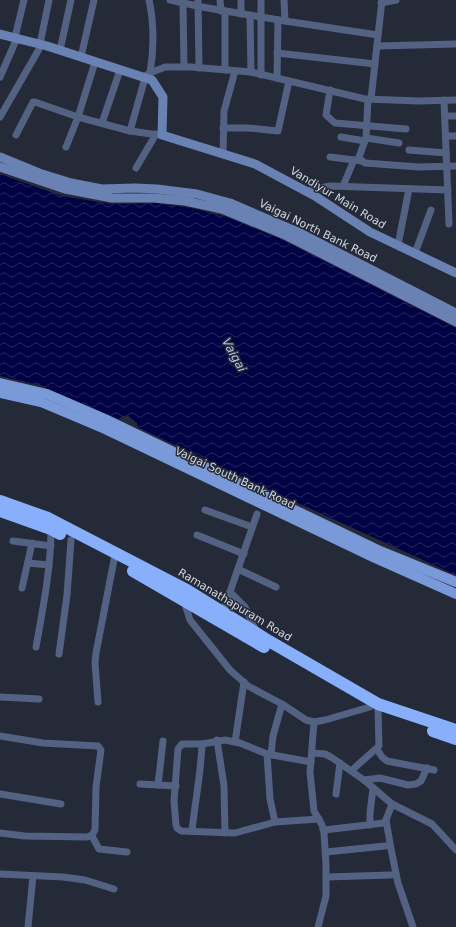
<svg xmlns="http://www.w3.org/2000/svg" width="456" height="927" font-family="'DejaVu Sans',sans-serif">
<defs>
<pattern id="water-waves" width="16" height="10" patternUnits="userSpaceOnUse"><rect width="16" height="10" fill="#000244"/><path d="M0 5q4-4 8 0t8 0" fill="none" stroke="#24265f"/></pattern>
</defs>
<rect width="100%" height="100%" fill="#242a37"/>
<polygon fill="url(#water-waves)" points="0,174 62,196 111,204 156,203 192,208 227,217 279,238 456,328 456,575 289,499 137,427 137,423 127,415 118,419 39,385 0,376"/>
<g fill="none" stroke-linecap="round" stroke-linejoin="round">
<g stroke="#536282" stroke-width="7">
<path d="M149,0C154,23 154,49 150,73"/>
<polyline points="170,0 202,7 285,21 284,0"/>
<polyline points="198,0 199,68"/>
<polyline points="220,0 221,11"/>
<polyline points="241,0 241,14"/>
<polyline points="183,3 184,67"/>
<polyline points="381,3 396,0"/>
<polyline points="225,11 225,70"/>
<polyline points="250,16 251,72"/>
<polyline points="285,21 378,35"/>
<polyline points="15,37 24,0"/>
<polyline points="40,44 49,0"/>
<polyline points="377,46 456,44"/>
<polyline points="60,50 71,0"/>
<polyline points="277,53 375,64"/>
<polyline points="81,57 94,0"/>
<polyline points="261,75 261,0"/>
<polyline points="0,77 17,38"/>
<polyline points="143,77 150,73 165,67 191,67 251,72 365,99 419,101 456,100"/>
<polyline points="277,78 278,20"/>
<polyline points="330,90 326,115 335,123 406,129"/>
<polyline points="368,99 366,138 359,157 362,161 365,163 419,167 456,166"/>
<polyline points="371,99 382,0"/>
<polyline points="444,100 449,224"/>
<polyline points="445,116 456,116"/>
<polyline points="0,117 42,44"/>
<polyline points="102,123 120,70"/>
<polyline points="223,128 248,128 278,131 289,81"/>
<polyline points="130,131 159,135"/>
<polyline points="16,135 33,102 35,102 78,117 130,131 145,78"/>
<polyline points="446,136 456,136"/>
<polyline points="341,137 365,141"/>
<polyline points="366,138 399,143"/>
<polyline points="66,147 78,117 95,62"/>
<polyline points="409,150 446,153"/>
<polyline points="223,154 224,111 235,71"/>
<polyline points="330,157 362,161"/>
<polyline points="136,168 156,134"/>
<polyline points="343,186 354,160"/>
<polyline points="307,191 330,186 448,190"/>
<polyline points="398,245 409,189"/>
<polyline points="415,253 431,210"/>
<polyline points="205,510 252,527"/>
<polyline points="197,535 244,554"/>
<polyline points="13,541 51,546"/>
<polyline points="28,563 49,565"/>
<polyline points="238,569 276,587"/>
<polyline points="22,588 32,543"/>
<polyline points="230,592 245,607 257,633"/>
<polyline points="184,601 190,620 230,670 248,686 282,704 306,720 314,722 325,720 370,707"/>
<polyline points="223,612 257,514"/>
<path d="M36,647C43,608 51,568 51,529"/>
<polyline points="59,654 67,595 71,540"/>
<polyline points="0,697 39,699"/>
<polyline points="98,702 95,663 96,653 114,560"/>
<polyline points="314,722 310,772 314,811 322,825 324,833 326,865 326,896 318,927"/>
<polyline points="0,736 43,743 98,746 101,750 96,787 95,830 92,835 87,837 25,836 0,833"/>
<polyline points="217,740 224,786 225,833"/>
<polyline points="235,742 244,682"/>
<polyline points="377,749 382,757 387,761 434,770"/>
<polyline points="312,753 325,754 331,757 364,780 392,804 432,824 456,850"/>
<polyline points="267,754 270,799 275,822"/>
<polyline points="271,755 273,736 282,704"/>
<polyline points="311,762 267,754 240,743 225,740 202,744 182,744 178,749 174,801 176,825 177,828 181,831 235,833 275,822 319,819"/>
<polyline points="351,771 379,746 378,710"/>
<polyline points="364,780 380,778 408,785 416,784 421,781 427,768"/>
<polyline points="140,784 176,786"/>
<polyline points="158,785 163,741"/>
<polyline points="0,794 61,804"/>
<polyline points="336,794 340,763"/>
<polyline points="386,820 391,849 398,883 413,927"/>
<polyline points="370,825 370,813 373,788"/>
<polyline points="324,830 384,823 386,820 392,804"/>
<path d="M192,831C195,802 201,773 202,744"/>
<polyline points="92,836 99,849 127,852"/>
<polyline points="326,852 385,846"/>
<polyline points="0,874 63,877 85,880 114,889"/>
<polyline points="326,877 391,875"/>
<polyline points="28,927 33,876"/>
</g>
<g stroke="#6982b3" stroke-width="9">
<polyline points="0,34 47,46 152,80 163,97 162,135 255,164 315,196 370,232 456,273"/>
<polyline points="0,157 39,173 71,183 102,189 135,188 157,189 197,194 230,203 300,233 456,313"/>
<polyline points="0,167 65,189 112,198 154,198 185,201 222,209 285,235 456,322"/>
</g>
<g stroke="#7999d9" stroke-width="10">
<polyline points="0,383 47,394 105,419 380,551 456,582"/>
<polyline points="0,393 41,402 105,429 375,558 456,594"/>
</g>
<g stroke="#88affc" stroke-width="12">
<polyline points="0,501 48,518 187,590 269,641 378,704 456,730"/>
<polyline points="0,511 51,529 60,534"/>
<polyline points="133,571 264,647"/>
<polyline points="433,731 456,739"/>
</g>
</g>
<g text-anchor="middle" dominant-baseline="central" stroke-width="3" stroke-linejoin="round" paint-order="stroke">
<g font-size="11" fill="#d3d7e0" stroke="#242a37">
<text transform="translate(338 198) rotate(31)">Vandiyur Main Road</text>
<text transform="translate(318 231) rotate(26)">Vaigai North Bank Road</text>
<text transform="translate(235 478) rotate(25)">Vaigai South Bank Road</text>
<text transform="translate(235 605) rotate(31)">Ramanathapuram Road</text>
</g>
<g font-size="12" font-style="italic" fill="#b2c6ed" stroke="#242a37">
<text transform="translate(234 355) rotate(61)">Vaigai</text>
</g>
</g>
</svg>
